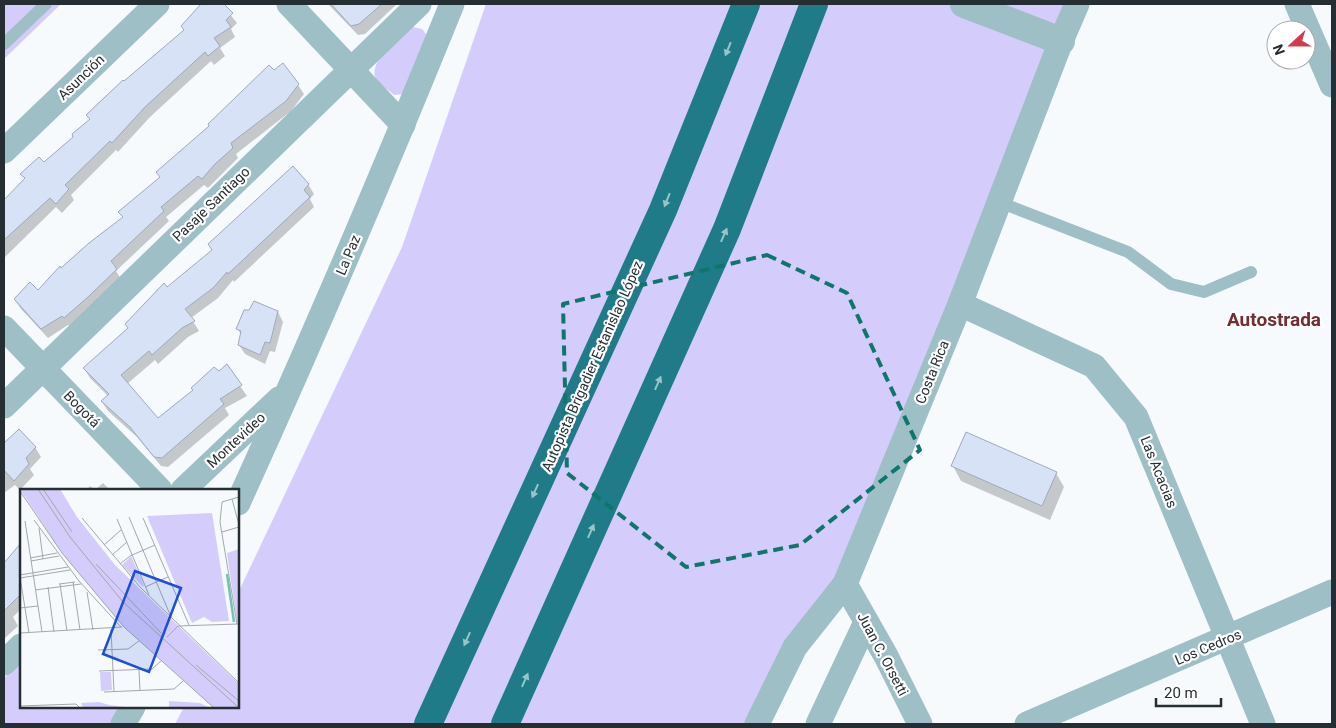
<svg xmlns="http://www.w3.org/2000/svg" width="1336" height="728" font-family="Roboto,sans-serif">
<rect width="100%" height="100%" fill="#f6fafd"/>
<g fill="#d4ccfb">
<polygon points="4,4 61,4 4,59"/>
<polygon points="486,4 1077,4 845,584 757,724 175,724 184,707 238,707 238,593 402,247"/>
<path d="M413,27L422,29L426,34L425,43L403,94L394,95C389,90 380,85 376,79C367,63 400,33 413,27Z"/>
<polygon points="21,661 21,707 119,707 110,724 4,724 4,678"/>
</g>
<g fill="#0003">
<polygon points="202,4 222,4 237,23 231,29 235,37 220,48 225,56 214,65 211,61 150,117 118,152 116,150 71,195 74,200 62,213 56,207 4,258 4,202 25,180 22,175 44,163 74,137 124,83 185,31 182,26"/>
<polygon points="328,4 397,4 365,34 358,35"/>
<polygon points="274,72 298,85 304,94 291,111 236,154 238,158 208,188 204,185 166,217 169,221 116,271 121,279 70,327 68,325 48,338 21,309 15,300 38,291 123,219 120,212 161,178"/>
<polygon points="308,184 314,194 310,199 314,207 234,282 233,280 218,298 191,318 199,331 188,337 158,364 155,360 127,384 158,420 226,366 247,396 225,408 229,415 168,467 161,466 137,437 108,411 102,402 108,396 90,378 84,368 129,329 166,289"/>
<polygon points="278,312 283,322 275,352 270,351 265,364 245,354 239,345 241,335 238,329"/>
<polygon points="19,430 35,447 41,457 30,469 34,475 20,490 15,485 4,493 4,445"/>
<polygon points="953,466 1056,473 1064,487 1050,520 961,481"/>
<polygon points="103,483 110,490 95,490"/>
<polygon points="90,486 95,490 87,490"/>
<polygon points="21,544 21,609 13,617 18,626 5,638 4,565"/>
</g>
<g fill="#d8e2f7" stroke="#9fa9bd">
<polygon points="201,4 224,4 233,13 226,20 231,27 214,38 220,46 208,56 205,52 145,107 112,143 110,141 65,185 69,189 56,204 50,198 4,240 4,200 25,178 20,174 39,157 44,162 73,137 72,134 90,119 86,115 123,80 124,81 184,30 181,26"/>
<polygon points="331,4 382,4 359,24 351,26"/>
<polygon points="283,63 299,84 286,101 231,143 233,148 215,164 202,179 198,176 161,207 164,211 111,261 117,269 88,297 64,318 62,316 41,329 14,299 30,282 38,290 60,266 61,268 89,243 123,217 118,212 160,177 156,172 209,126 208,124 269,65 274,70"/>
<polygon points="293,166 309,184 304,190 310,197 228,274 227,272 213,288 185,309 195,321 182,328 152,355 149,351 121,375 158,418 193,390 191,388 214,367 219,371 227,364 242,385 220,399 224,404 162,458 154,457 130,427 101,401 109,394 83,368 128,328 125,324 164,283 167,287 212,250 208,244"/>
<polygon points="254,301 278,311 270,343 265,342 260,355 238,345 241,331 236,329 244,310 249,310"/>
<polygon points="19,429 36,447 26,458 29,464 14,481 4,470 4,443"/>
<polygon points="966,432 1057,472 1042,506 951,466"/>
<polygon points="21,543 21,594 4,611 4,563"/>
</g>
<g fill="none" stroke-linecap="round" stroke-linejoin="round">
<g stroke="#9dbfc5" stroke-width="12">
<polyline points="4,44 46,4"/>
<polyline points="999,202 1128,252 1171,284 1204,292 1251,272"/>
</g>
<g stroke="#9dbfc5" stroke-width="25">
<polyline points="289,4 403,125"/>
<polyline points="1297,4 1332,85"/>
<polyline points="4,151 157,4"/>
<polyline points="960,304 1094,366 1136,417 1263,724"/>
<polyline points="4,328 160,490"/>
<polyline points="4,406 419,4"/>
<polyline points="183,490 279,399"/>
<path d="M238,503C313,338 384,172 452,4"/>
<polyline points="845,584 886,656 920,724"/>
<polyline points="4,663 21,646"/>
<polyline points="123,724 133,707"/>
<polyline points="757,724 795,647 845,584 960,304 1061,41 1077,4"/>
<polyline points="818,724 866,622"/>
<polyline points="1027,724 1332,592"/>
</g>
<polyline stroke="#9dbfc5" stroke-width="28" points="964,4 1061,41"/>
<g stroke="#1e7b87" stroke-width="28">
<polyline points="428,724 663,210 746,4"/>
<polyline points="505,724 727,229 814,4"/>
</g>
</g>
<defs><path id="oneway-solid" d="M-6-.8H1V-3.2L6.5 0L1 3.2V.8H-6Z" transform="scale(1.25)"/></defs>
<g fill="#9ac4c9">
<use href="#oneway-solid" transform="translate(728 49) rotate(112)"/>
<use href="#oneway-solid" transform="translate(667 200) rotate(112)"/>
<use href="#oneway-solid" transform="translate(724 235) rotate(-66)"/>
<use href="#oneway-solid" transform="translate(658 383) rotate(-66)"/>
<use href="#oneway-solid" transform="translate(535 491) rotate(114)"/>
<use href="#oneway-solid" transform="translate(591 531) rotate(-66)"/>
<use href="#oneway-solid" transform="translate(467 639) rotate(114)"/>
<use href="#oneway-solid" transform="translate(525 680) rotate(-66)"/>
</g>
<path fill="none" stroke="#0f766e" stroke-width="4" stroke-dasharray="10 6" stroke-linejoin="round" d="M767,255L847,293L920,450L800,545L686,567L567,473L563,304Z"/>
<g text-anchor="middle" dominant-baseline="central" stroke-width="4.5" stroke-linejoin="round" paint-order="stroke">
<g font-size="14" fill="#252e33" stroke="#fff">
<text transform="translate(81 77) rotate(-44)">Asunción</text>
<text transform="translate(211 204) rotate(-44)">Pasaje Santiago</text>
<text transform="translate(348 255) rotate(-67)">La Paz</text>
<text transform="translate(592 366) rotate(-66)">Autopista Brigadier Estanislao López</text>
<text transform="translate(932 372) rotate(-68)">Costa Rica</text>
<text transform="translate(82 409) rotate(46)">Bogotá</text>
<text transform="translate(236 440) rotate(-43)">Montevideo</text>
<text transform="translate(1159 472) rotate(68)">Las Acacias</text>
<text transform="translate(1208 647) rotate(-23)">Los Cedros</text>
<text transform="translate(883 654) rotate(62)">Juan C. Orsetti</text>
</g>
<g font-size="19" font-weight="bold" fill="#732c31" stroke="#fff">
<text x="1274" y="319">Autostrada</text>
</g>
</g>
<g transform="translate(20 489)">
<rect width="219" height="219" fill="#f6fafd"/>
<path d="M0,0H40L57,28L95,76L219,195V218H193L104,138L42,64ZM192,24L209,132L192,133L184,128L172,134L127,27ZM219,60V133H217L207,64ZM111,67L124,96L123,98L102,76ZM80,183H91L92,201L81,202ZM149,212L180,214L188,218H143H149ZM79,213L89,216L105,218H63L61,214Z" fill="#d4ccfb"/>
<path fill="none" stroke="#72c3b3" stroke-width="2.5" d="M207,85L214,133"/>
<path fill="none" stroke="#a2a8ac" stroke-width="1" d="M18,0L50,48L103,113L218,218M23,0L52,43M0,2L42,64L104,138L193,218M212,10L219,36M109,28L151,128M62,29L120,98L219,194M123,29L169,136M97,30L129,106M14,31L59,92L101,138M5,32L22,143M19,39L23,70M202,43L219,38M84,56L101,41M92,66L107,53M10,69L37,64M11,72L39,67M76,75L141,144M100,75L110,67L135,56M0,86L48,78M0,88L9,144M0,89L50,81M53,93L60,141M39,95L55,93M40,95L47,142M28,98L34,143M125,98L148,88M15,101L61,95M67,103L73,141M0,119L18,117M217,135L200,33L202,13L219,8M91,140L94,203M0,144L102,138M147,148L158,137L218,135M78,161L108,160L119,152M176,176L219,212M119,181L120,202M79,182L132,180L141,172M84,203L154,200L163,192M0,217L56,215L59,218"/>
<path fill="#1d4ed8" fill-opacity="0.15" stroke="#1d4ed8" stroke-width="2.5" d="M115,82L161,99L129,183L83,165Z"/>
<rect width="219" height="219" fill="none" stroke="#252e33" stroke-width="2.5"/>
</g>
<rect width="1336" height="728" fill="none" stroke="#252e33" stroke-width="10"/>
<g transform="translate(1291 45) rotate(249)"><circle r="24" fill="#ffffff" stroke="#a8abad"/>
<path d="M0-4L9 19L0 12L-9 19Z" fill="#cd3d4d"/>
<text y="-8" font-size="14" font-weight="bold" text-anchor="middle" fill="#252e33">N</text>
</g>
<path d="M1156 698v8h65v-8" fill="none" stroke="#252e33" stroke-width="2.5"/>
<text x="1164" y="698" font-size="15" fill="#252e33" stroke="#ffffff" stroke-width="4" paint-order="stroke">20 m</text>
</svg>
